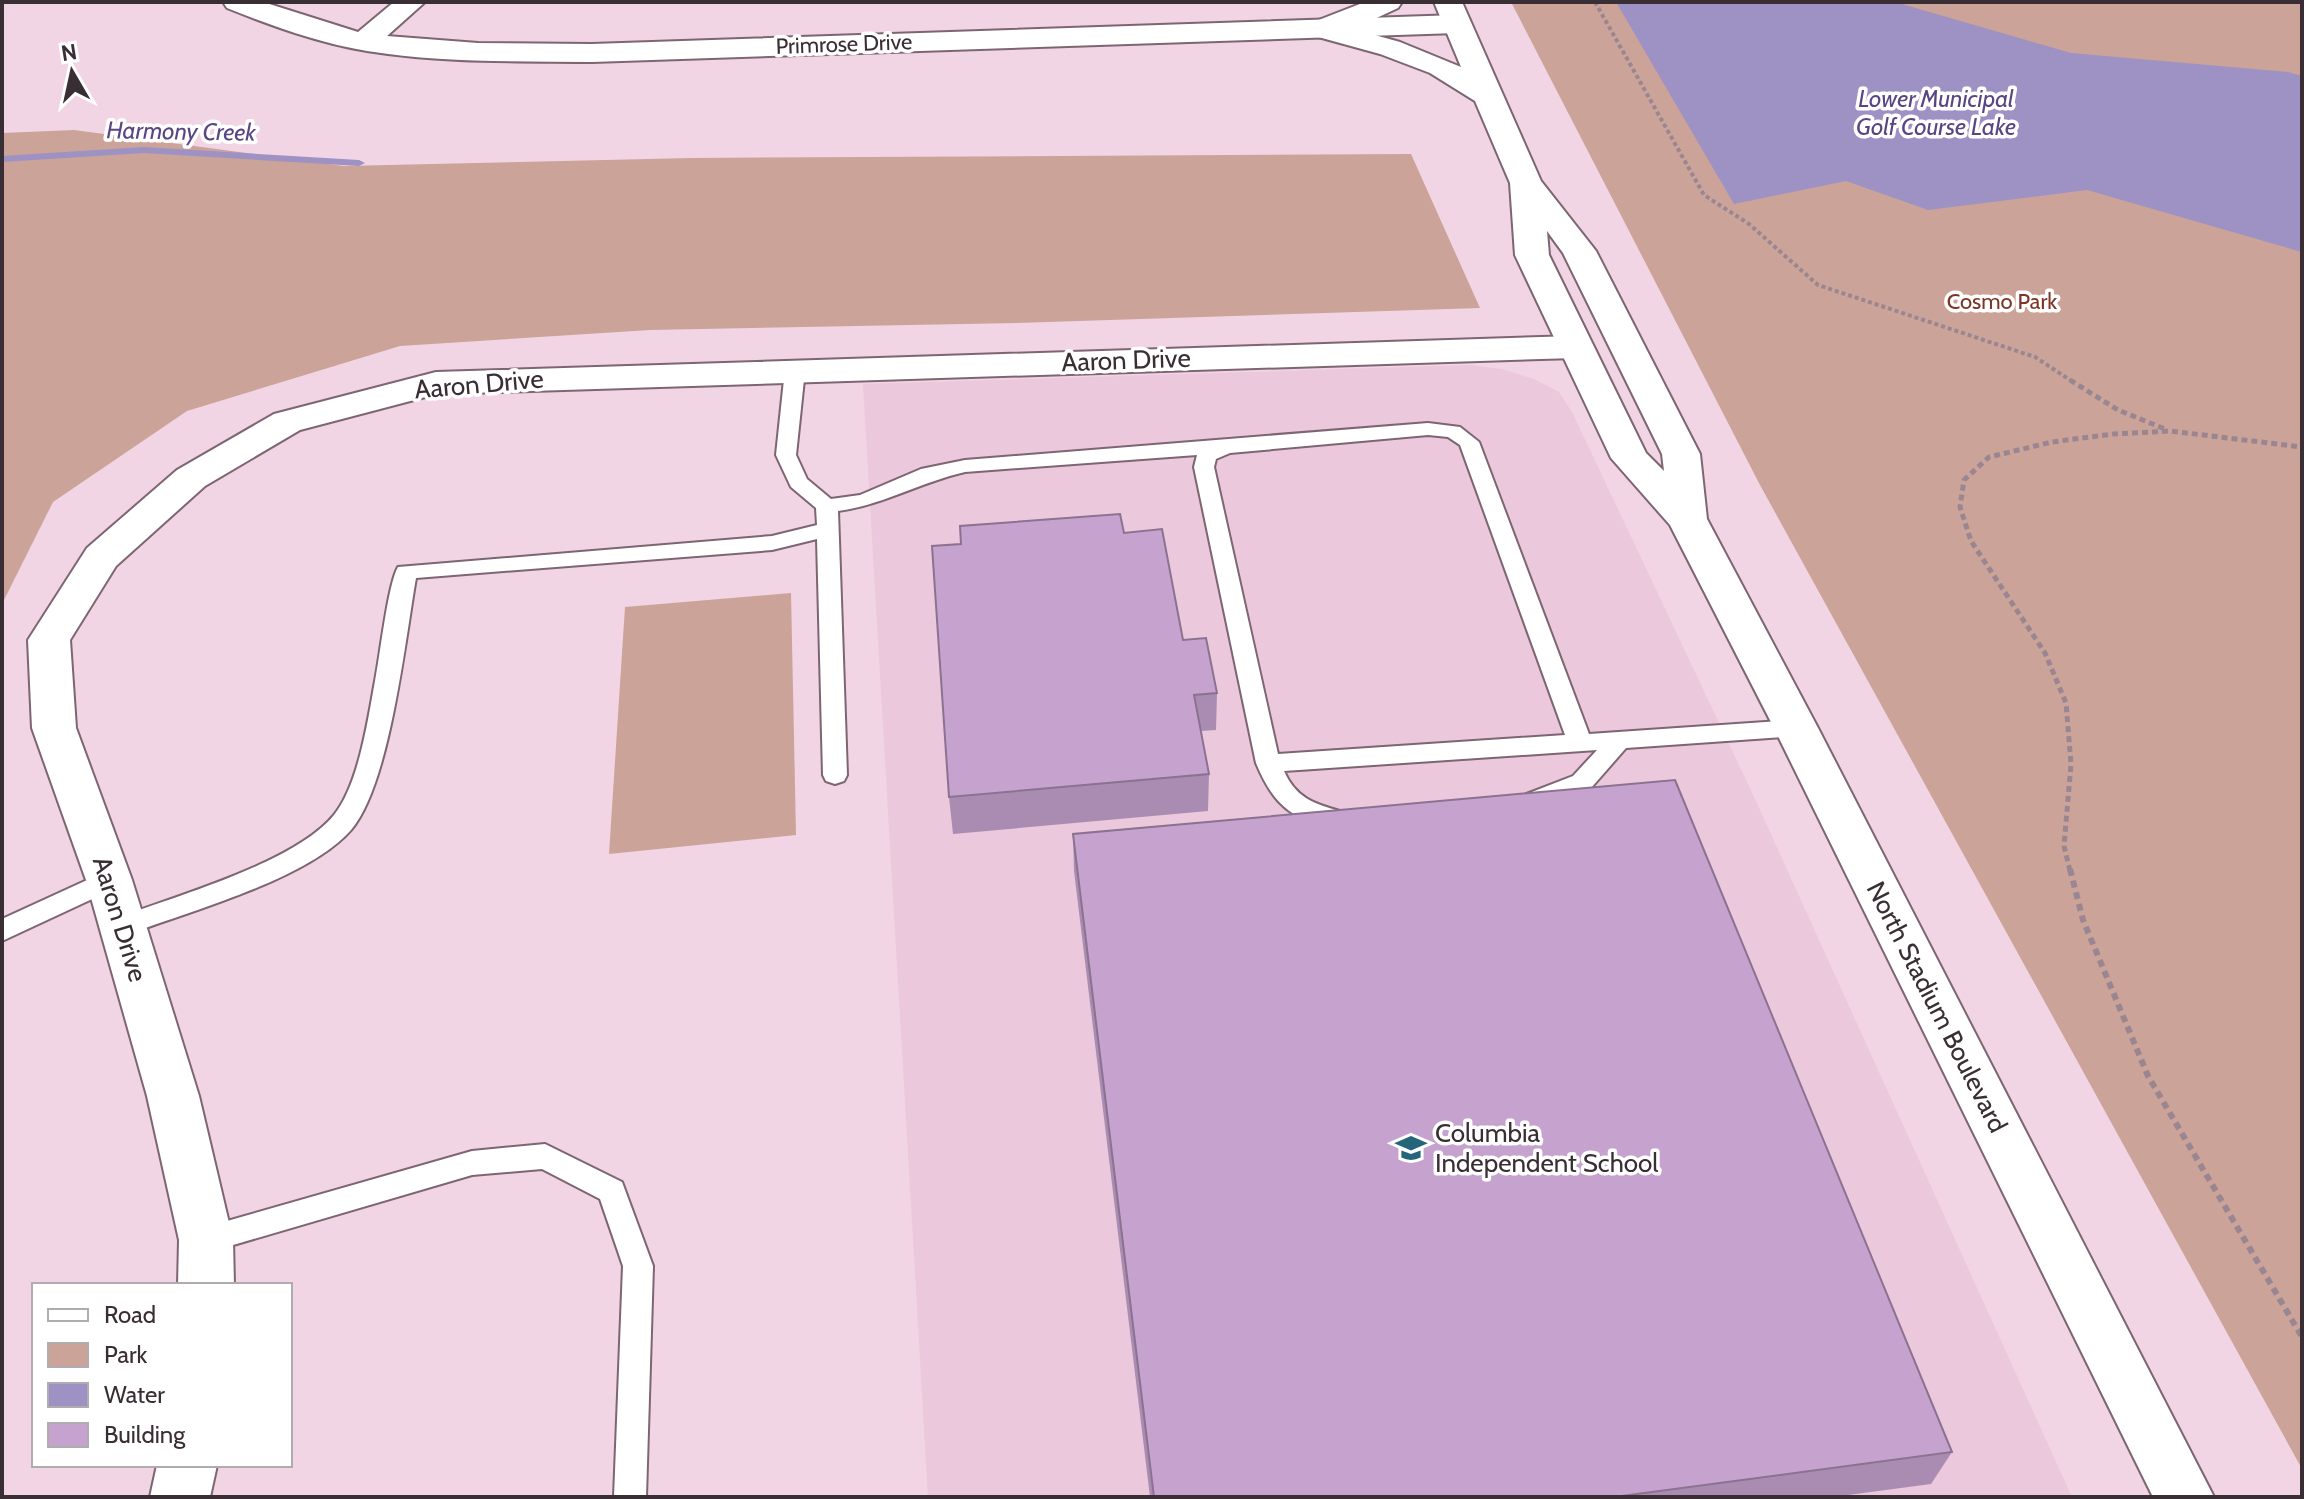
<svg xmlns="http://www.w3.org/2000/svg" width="2304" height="1499" font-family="Cabin,sans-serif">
<rect width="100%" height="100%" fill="#f1d5e4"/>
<polygon fill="#ebc8db" points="1469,365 1502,369 1534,379 1559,392 1573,414 1755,799 2072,1497 928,1497 863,384"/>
<g fill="#cca399">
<polygon points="1511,2 2302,2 2302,1469 1760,485"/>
<polygon points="74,130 344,166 691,158 1411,154 1480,308 1017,323 650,330 400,346 187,411 53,502 2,604 2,133"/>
<polygon points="791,593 796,835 609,854 625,607"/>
</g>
<polygon fill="#9d92c3" points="1616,2 1895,2 2071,53 2288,72 2302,76 2302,252 2087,190 1928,210 1846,181 1734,204"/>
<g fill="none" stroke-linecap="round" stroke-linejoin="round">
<polygon fill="#9d92c3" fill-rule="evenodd" points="144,147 359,160 365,163 359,166 144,153 2,162 2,156"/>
<g stroke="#7d6572" stroke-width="4">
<g id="service">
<path d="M795,364L805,370L796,455L807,479L831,499L860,495L921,469L965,460L1428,423L1460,427L1479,442L1589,734L1796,720L1804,722L1808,728L1804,734L1796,736L1626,748L1591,788L1533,810L1524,807L1521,801L1524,795L1573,776L1597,750L1284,771C1297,801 1319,805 1347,813L1350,820L1347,827C1336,830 1327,827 1316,824C1283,814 1269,794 1256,763L1194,467L1197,455L965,472C921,482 883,505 838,511L847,775L844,781L835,784L826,781L823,775L817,539L772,550L416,578C405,640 390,784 351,830C308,879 193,910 132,933L123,936L114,933L110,926L114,919C173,897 295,863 334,815C359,784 368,719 375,681C380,656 388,584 398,567L772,536L817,525L816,508L791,487L776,455L785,370ZM1428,435L1448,437L1460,445L1565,735L1278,754L1214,467L1216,459L1230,453Z"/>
<polygon points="109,870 118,873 122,880 118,887 2,941 2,919"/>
<polygon points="545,1144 622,1182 653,1266 646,1497 614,1497 623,1266 600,1199 542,1169 472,1175 206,1253 196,1249 191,1240 196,1231 206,1227 472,1151"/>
</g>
</g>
<g stroke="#7d6572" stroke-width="4">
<g id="minor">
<path d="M223,2H263L358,32L394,2H425L387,36L478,43L592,44L1457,15L1467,18L1471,24L1467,30L1457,33L592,62C517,61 441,63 367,51C319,43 272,26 227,8Z"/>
<polygon points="1575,336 1588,339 1593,347 1588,355 1575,358 437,394 300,430 205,486 116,566 70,640 76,728 132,880 199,1096 233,1240 234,1285 178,1285 179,1240 147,1096 86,880 32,728 28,640 87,548 177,470 274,414 436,372"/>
<polygon points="157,1465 217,1465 210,1497 150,1497"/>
</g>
</g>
<g stroke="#7d6572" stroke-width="4">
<path id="secondary" d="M1365,2H1402L1398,8L1353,29L1400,42L1461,67L1434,2H1462L1541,181L1596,251L1700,454L1707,519L1818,728L2214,1497H2153L1774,728L1670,525L1611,458L1515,255L1510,183L1475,101L1430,73L1380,54L1311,35L1307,29L1311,23ZM1547,231L1563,253L1662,454L1664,471L1646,453L1549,255Z"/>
</g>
<polyline stroke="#9a8691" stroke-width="4" stroke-dasharray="4 3" stroke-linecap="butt" points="1595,2 1704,195 1749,224 1818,285 2035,357 2073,382"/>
<g stroke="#9a8691" stroke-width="5" stroke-dasharray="6 4" stroke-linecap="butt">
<polyline points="2070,380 2118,410 2165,429"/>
<polyline points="2070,871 2064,846 2071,764 2066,703 2045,653 1971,541 1960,507 1964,480 1989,457 2052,442 2113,434 2170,431 2302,447"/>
</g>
<polyline stroke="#9a8691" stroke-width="6" stroke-dasharray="7 5" stroke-linecap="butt" points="2070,869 2083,920 2148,1076 2302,1337"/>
<use href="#service" fill="#fff" fill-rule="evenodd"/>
<use href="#minor" fill="#fff" fill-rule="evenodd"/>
<use href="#secondary" fill="#fff" fill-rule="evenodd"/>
</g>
<g fill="#aa8cb2">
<polygon points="1124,533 1183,640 1217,693 1216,730 1201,731 1209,774 1208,811 953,834 949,797"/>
<polygon points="1073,834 1952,1452 1931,1484 1833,1497 1150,1497 1074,871"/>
</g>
<g fill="#c6a3cf" stroke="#8b7291" stroke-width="2">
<polygon points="1120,514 1124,533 1162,529 1183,640 1206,638 1217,693 1194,695 1209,774 949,797 932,546 961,544 960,526"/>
<polygon points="1675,780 1952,1452 1614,1497 1154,1497 1073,834"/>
</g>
<defs>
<g id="school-bare" transform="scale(2.4)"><path d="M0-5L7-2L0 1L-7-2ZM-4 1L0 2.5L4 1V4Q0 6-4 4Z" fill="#246579" stroke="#fff" stroke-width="2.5" paint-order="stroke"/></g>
</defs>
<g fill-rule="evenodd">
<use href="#school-bare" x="1411" y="1148"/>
</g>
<g text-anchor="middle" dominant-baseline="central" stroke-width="7" stroke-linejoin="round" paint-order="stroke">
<g font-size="22" fill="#392e34" stroke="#fff">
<text transform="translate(844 44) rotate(-2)">Primrose Drive</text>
</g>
<g font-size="22" fill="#7b3426" stroke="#fff">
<text x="2002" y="301">Cosmo Park</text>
</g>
<g font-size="24" font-style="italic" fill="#574584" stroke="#fff">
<text x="1936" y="98">Lower Municipal<tspan x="1936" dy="28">Golf Course Lake</tspan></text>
<text transform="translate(181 131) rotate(1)">Harmony Creek</text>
</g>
<g font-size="26" fill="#392e34" stroke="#fff">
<text transform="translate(1126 360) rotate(-2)">Aaron Drive</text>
<text transform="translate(479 384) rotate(-5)">Aaron Drive</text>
<text transform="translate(120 919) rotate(73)">Aaron Drive</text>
<text transform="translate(1937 1007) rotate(63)">North Stadium Boulevard</text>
</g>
<g font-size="26" fill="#392e34" stroke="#fff" text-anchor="start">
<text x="1435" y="1133">Columbia<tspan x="1435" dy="30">Independent School</tspan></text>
</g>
</g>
<rect width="2304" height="1499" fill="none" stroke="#392e34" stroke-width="8"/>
<rect x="32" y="1283" width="260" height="184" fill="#ffffff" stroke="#b0abae" stroke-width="2"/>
<rect x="48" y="1309" width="40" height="12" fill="#ffffff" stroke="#b0abae" stroke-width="2"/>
<text x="104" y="1323" font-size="24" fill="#392e34">Road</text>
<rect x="48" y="1343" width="40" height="24" fill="#cca399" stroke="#b0abae" stroke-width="2"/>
<text x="104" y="1363" font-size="24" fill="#392e34">Park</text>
<rect x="48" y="1383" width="40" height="24" fill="#9d92c3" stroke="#b0abae" stroke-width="2"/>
<text x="104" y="1403" font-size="24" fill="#392e34">Water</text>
<rect x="48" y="1423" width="40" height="24" fill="#c6a3cf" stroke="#b0abae" stroke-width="2"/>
<text x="104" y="1443" font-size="24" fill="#392e34">Building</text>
<g transform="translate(72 72) rotate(351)" stroke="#ffffff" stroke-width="6" paint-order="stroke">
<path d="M0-6L14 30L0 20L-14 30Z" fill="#392e34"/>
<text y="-12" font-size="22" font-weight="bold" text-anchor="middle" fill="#392e34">N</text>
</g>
</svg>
